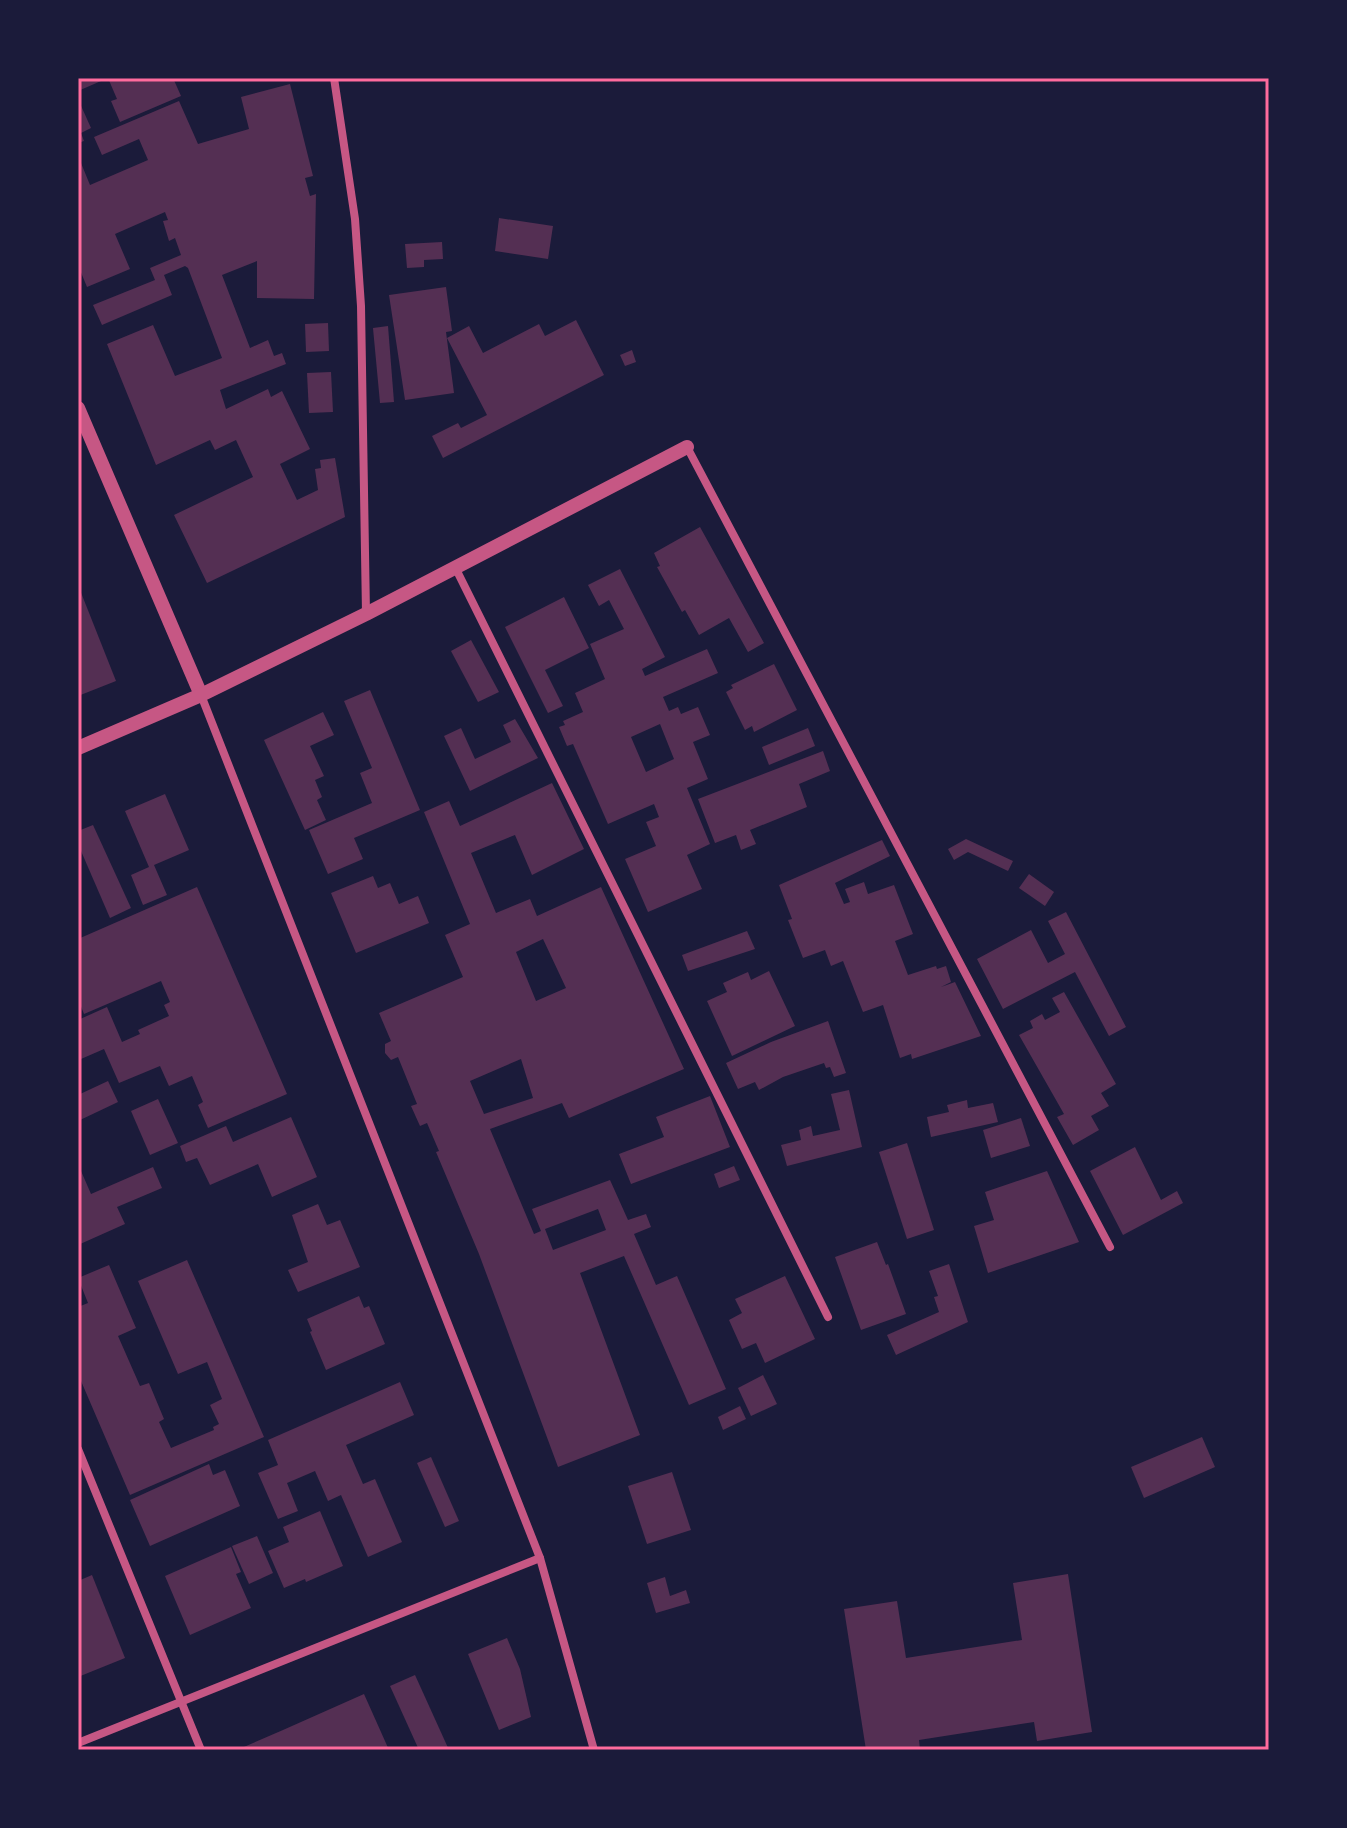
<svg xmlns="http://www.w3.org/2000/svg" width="1347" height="1828" font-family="'Noto Sans',sans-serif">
<rect width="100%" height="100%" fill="#1b1b3a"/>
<g fill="#542f53" fill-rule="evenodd">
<polygon points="78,78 108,78 78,91"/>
<polygon points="108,78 173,78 181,96 120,122 111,101 117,99"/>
<polygon points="290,84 313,176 305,178 310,196 316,194 314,299 257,298 257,261 222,275 250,348 268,340 274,356 282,353 286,364 220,390 226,409 268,389 271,397 282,391 310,449 280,464 297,500 318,490 315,469 321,468 320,460 335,458 345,517 207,583 174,515 253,477 236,440 215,450 210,440 156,465 107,344 153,325 175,376 222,358 188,268 185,266 164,275 172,295 102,325 93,305 155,280 150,268 181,255 175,238 169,241 163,221 168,220 165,212 115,234 130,269 87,287 78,265 78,164 81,163 90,185 148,160 139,139 102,155 94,137 179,101 198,144 249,129 241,97"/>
<polygon points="78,99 91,128 81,133 84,141 78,143"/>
<polygon points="499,218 553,226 548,259 495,251"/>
<polygon points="442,242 443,259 424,260 424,267 407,268 405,244"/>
<polygon points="446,287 452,331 446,332 454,393 405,400 389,295"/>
<polygon points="576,320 604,375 443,458 432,436 458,423 461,428 487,415 447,338 469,326 483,353 539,324 545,336"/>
<polygon points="328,323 329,351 306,352 305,324"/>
<polygon points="388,326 394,402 380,403 373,328"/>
<polygon points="632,350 636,362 625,366 620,355"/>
<polygon points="331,372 333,412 309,413 307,373"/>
<polygon points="700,527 764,643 748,652 729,618 699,635 685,610 682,612 657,567 660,566 654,553"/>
<path d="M620,569L665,657L642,669L645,676L707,649L718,673L663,697L669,711L678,707L681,714L698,707L710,735L693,742L708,779L687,788L710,844L687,855L702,889L648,912L625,859L656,846L646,822L659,817L654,804L608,824L573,744L567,746L559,727L565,725L563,721L583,712L575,693L605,679L590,644L624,629L609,600L599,606L588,585ZM660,724L674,759L646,772L631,737Z"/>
<polygon points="78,585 116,681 78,696"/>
<polygon points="564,597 589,648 545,670 563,706 548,713 505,627"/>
<polygon points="471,640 499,692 478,702 451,651"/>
<polygon points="774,664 797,710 754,732 752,726 745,730 726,692 733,688 731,685"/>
<polygon points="370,690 420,810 354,838 363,859 328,874 309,830 372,803 360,773 372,768 344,701"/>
<polygon points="323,712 334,735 310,746 324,776 315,780 322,797 317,800 326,820 305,830 264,740"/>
<polygon points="515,719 538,758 470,791 444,736 461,728 475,759 511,742 503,725"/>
<polygon points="808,728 815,746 769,765 762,747"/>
<polygon points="823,751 830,771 799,784 807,807 750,830 756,844 741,850 736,835 715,843 698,799"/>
<path d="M552,783L584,849L532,875L515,835L471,853L496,913L530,899L537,916L601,887L684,1069L569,1118L562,1103L490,1129L534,1234L541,1231L532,1209L610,1180L628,1220L646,1214L651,1227L634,1234L656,1285L677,1276L726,1389L689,1405L624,1256L580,1273L640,1435L558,1467L479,1254L436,1152L439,1151L427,1123L420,1126L411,1106L417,1104L398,1057L391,1060L385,1053V1044L391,1041L379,1013L463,977L445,935L470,924L424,812L449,801L460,826ZM543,939L566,988L536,1001L516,952ZM521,1059L533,1098L484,1114L470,1081ZM598,1209L606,1230L553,1250L545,1229Z"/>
<polygon points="165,794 189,850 154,865 167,895 143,905 131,875 149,867 125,811"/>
<polygon points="93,825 131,908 110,918 78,844 78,831"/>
<polygon points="966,839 1013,861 1008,871 968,852 954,860 948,849"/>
<polygon points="882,840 890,856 835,883 844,904 850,902 845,889 864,882 868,894 894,885 913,934 895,941 908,975 936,966 937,969 946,966 951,982 941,987 955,982 981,1036 912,1059 911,1054 900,1058 883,1005 863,1012 843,961 831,966 825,950 803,958 788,920 792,919 779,885"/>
<polygon points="1029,874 1054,892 1045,906 1019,888"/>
<polygon points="373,876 378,888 390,883 399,904 418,896 429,923 356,953 331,893"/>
<polygon points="197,887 287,1094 208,1128 198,1105 203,1102 192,1076 169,1086 160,1066 119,1083 104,1049 81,1059 78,1052 78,1020 107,1007 122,1042 140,1034 138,1030 169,1016 164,1005 170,1002 161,981 84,1014 78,999 78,939"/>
<polygon points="1066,912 1126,1027 1109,1036 1075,972 1003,1009 977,959 1031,930 1048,963 1065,954 1048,921"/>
<polygon points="747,931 755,949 688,971 682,955"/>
<polygon points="769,971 795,1026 732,1056 707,1001 727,992 723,983 748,972 751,980"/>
<polygon points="1064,992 1116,1084 1101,1093 1109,1106 1091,1116 1099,1130 1073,1145 1057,1117 1064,1114 1019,1035 1033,1028 1030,1021 1042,1014 1045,1020 1060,1012 1052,998"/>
<polygon points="828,1021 846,1073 834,1077 830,1067 826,1068 824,1063 783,1077 759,1090 755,1082 738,1089 726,1063 771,1042"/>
<polygon points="108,1081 118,1102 78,1121 78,1095"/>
<polygon points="849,1090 862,1147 787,1166 781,1145 801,1140 799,1130 811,1126 813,1136 840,1130 831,1094"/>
<polygon points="710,1096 730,1147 631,1184 619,1154 664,1137 656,1117"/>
<polygon points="158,1099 178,1143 150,1155 131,1111"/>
<polygon points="967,1100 968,1108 993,1103 998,1122 931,1137 927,1117 949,1112 947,1105"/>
<polygon points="291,1117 317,1177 272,1197 258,1164 210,1185 197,1158 186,1162 180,1146 226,1126 233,1142"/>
<polygon points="1021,1118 1030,1146 991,1158 983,1130"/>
<polygon points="907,1143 934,1230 907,1239 879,1152"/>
<polygon points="1135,1147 1161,1200 1177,1191 1183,1203 1123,1235 1090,1171"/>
<polygon points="78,1164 91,1194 153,1167 162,1188 117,1207 125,1224 78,1245"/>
<polygon points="734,1166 740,1180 719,1188 714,1174"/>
<polygon points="1047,1171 1079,1242 988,1273 974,1226 994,1220 985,1192"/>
<polygon points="318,1204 327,1225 340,1220 360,1267 298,1292 288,1270 308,1262 292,1215"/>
<polygon points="877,1242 886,1265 888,1264 906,1314 861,1330 835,1257"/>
<polygon points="187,1260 264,1437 130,1495 78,1374 78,1307 88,1303 78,1278 109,1265 136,1328 118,1336 140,1386 149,1383 164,1419 159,1422 171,1448 214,1430 213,1427 219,1424 210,1405 222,1399 207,1362 178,1374 138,1281"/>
<polygon points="949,1264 968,1322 896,1355 887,1335 939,1312 934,1297 938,1296 929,1271"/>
<polygon points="785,1276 815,1339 765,1363 756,1343 742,1349 729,1320 742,1313 735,1299"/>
<polygon points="359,1296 364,1308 369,1306 385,1344 326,1370 310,1332 312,1331 307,1319"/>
<polygon points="763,1375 777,1404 751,1416 738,1388"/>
<polygon points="400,1382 414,1415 346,1445 363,1484 375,1479 402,1542 368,1557 341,1495 328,1501 315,1471 287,1483 298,1511 278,1519 258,1473 278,1465 268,1440"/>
<polygon points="740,1406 746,1419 723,1430 718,1417"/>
<polygon points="1202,1437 1215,1467 1144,1498 1131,1467"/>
<polygon points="431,1457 459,1521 445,1527 417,1463"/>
<polygon points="209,1464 213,1475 225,1470 240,1506 150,1546 130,1500"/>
<polygon points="672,1472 691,1530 647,1544 628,1486"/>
<polygon points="320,1511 343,1566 306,1582 305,1579 284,1588 268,1551 289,1542 283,1527"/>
<polygon points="257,1536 273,1573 249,1584 232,1546"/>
<polygon points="231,1547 241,1572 236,1574 251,1608 190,1635 165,1576"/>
<polygon points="1068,1574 1092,1732 1037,1741 1034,1722 919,1740 920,1750 866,1750 844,1609 897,1601 906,1658 1022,1640 1013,1583"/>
<polygon points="92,1575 125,1658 78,1677 78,1581"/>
<polygon points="665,1577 670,1596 686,1590 690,1603 656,1613 647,1583"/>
<polygon points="507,1638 520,1669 531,1717 499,1730 468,1654"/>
<polygon points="415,1675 449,1750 419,1750 390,1686"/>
<polygon points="364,1694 389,1750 237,1750 283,1730"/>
</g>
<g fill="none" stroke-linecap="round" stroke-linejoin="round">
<g stroke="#c65784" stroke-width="8">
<polyline points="334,78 355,219 361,306 366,614"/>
<polyline points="687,447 1110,1247"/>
<polyline points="455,567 828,1317"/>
<polyline points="201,695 540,1558 594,1750"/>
<polyline points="78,1449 201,1750"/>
<polyline points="78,1743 540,1558"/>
</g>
<g stroke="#c65784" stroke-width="14">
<polyline points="78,408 201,695"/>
<polyline points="78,748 201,695 366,614 687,447"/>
</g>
</g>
<rect width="1347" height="1828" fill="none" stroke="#1b1b3a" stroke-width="160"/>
<rect x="80" y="80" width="1187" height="1668" fill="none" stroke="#ff6b9d" stroke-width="3"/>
</svg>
